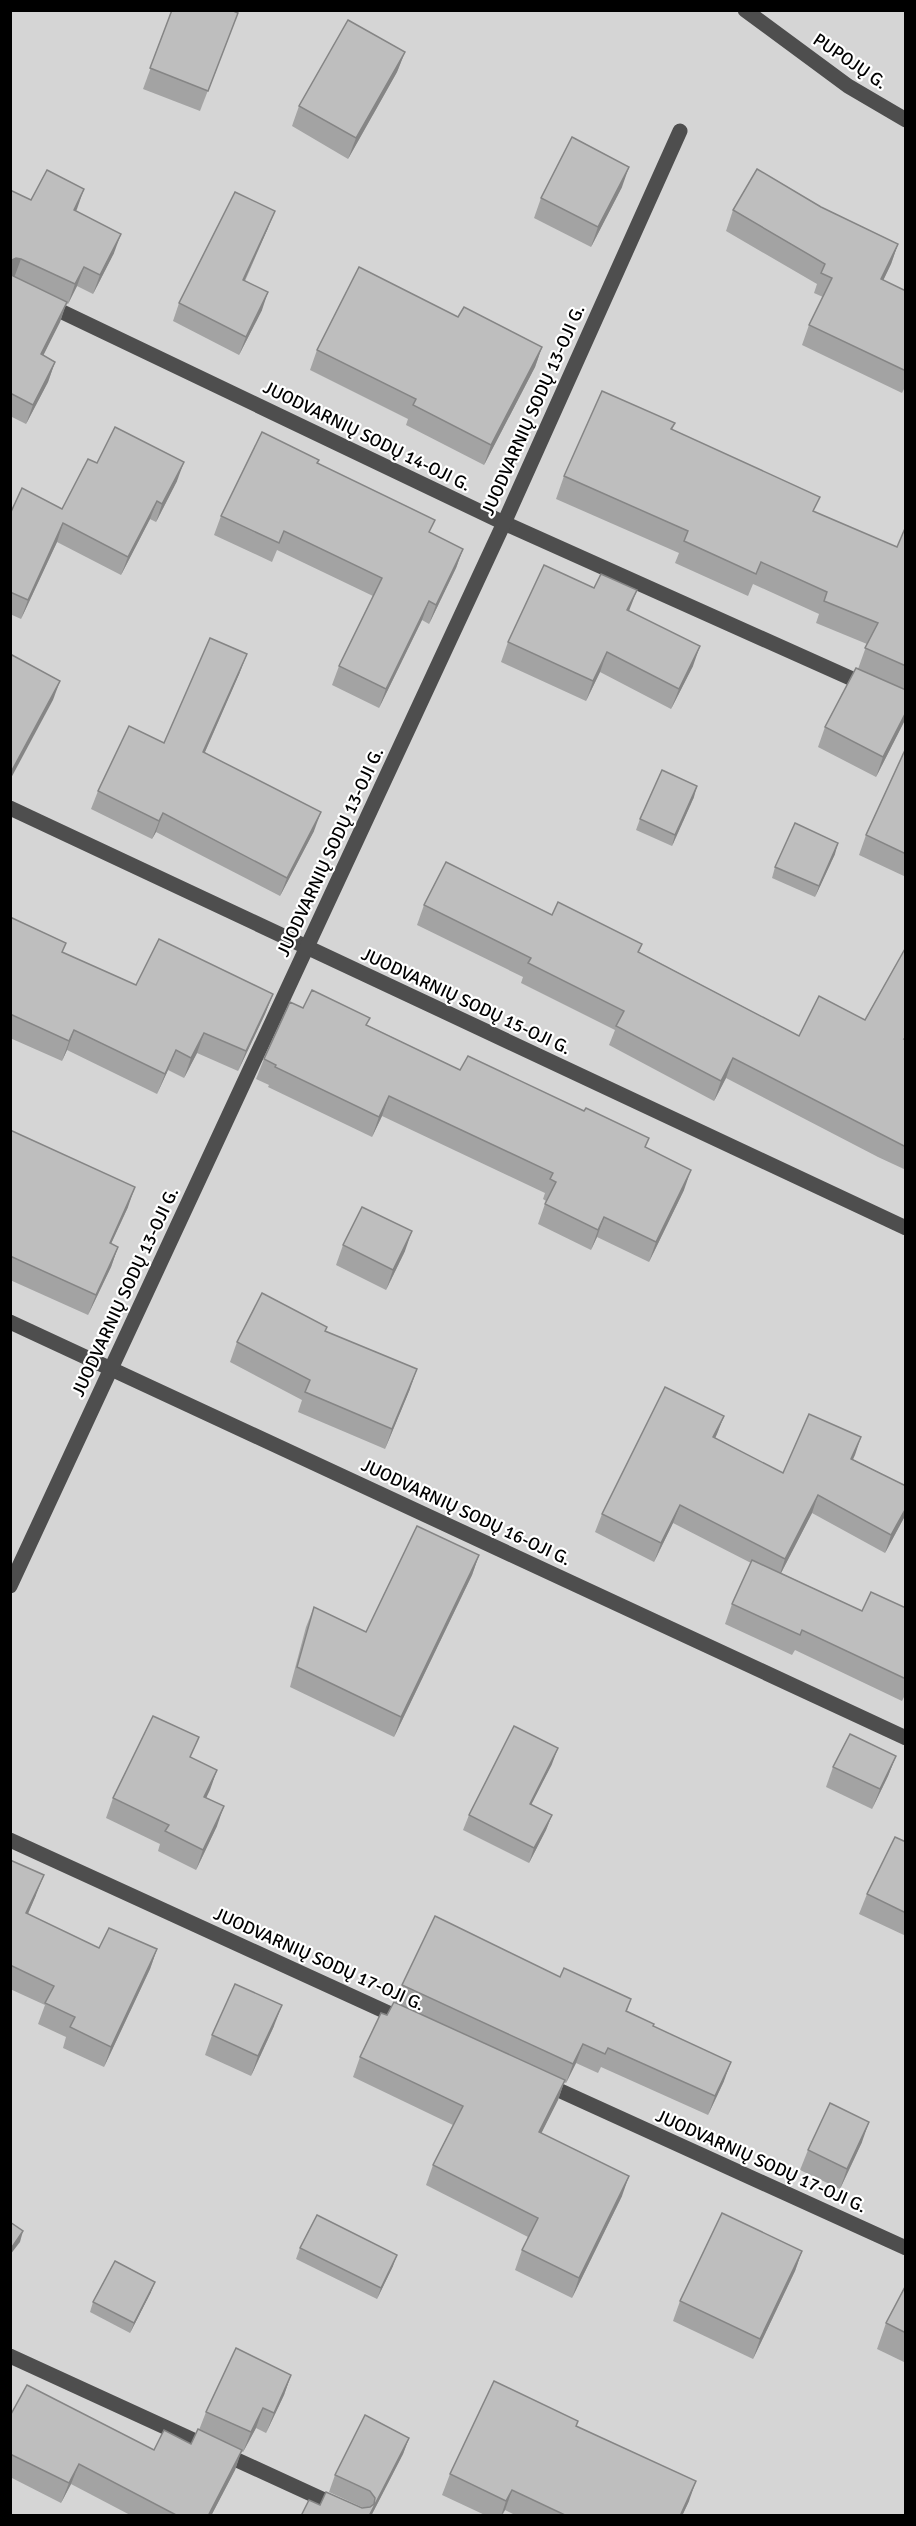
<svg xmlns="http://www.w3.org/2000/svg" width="916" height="2526" font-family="Signika,sans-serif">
<rect width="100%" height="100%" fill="#fff"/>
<polygon fill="#d5d5d5" points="11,11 905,11 905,2515 11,2516"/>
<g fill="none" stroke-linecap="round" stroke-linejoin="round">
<g stroke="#4e4e4e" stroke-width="15">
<polyline points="745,10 848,86 906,120"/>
<polyline points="10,287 504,523 906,703"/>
<polyline points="10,808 906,1228"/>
<polyline points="10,1322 906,1738"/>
<polyline points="10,1586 504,523 680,131"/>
<polyline points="10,1840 406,2021"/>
<polyline points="543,2083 906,2248"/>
<polyline points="10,2356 359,2516"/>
</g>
</g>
<g fill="#a3a3a3">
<polygon points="172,10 238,13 200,111 143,89"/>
<polygon points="405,52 397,72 348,159 292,126 299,106"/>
<polygon points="622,187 591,247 534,218 541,198"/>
<polygon points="10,190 31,200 76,211 114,253 93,294 77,286 68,304 66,303 60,322 43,355 55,362 48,382 26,424 10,416"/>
<polygon points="821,207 898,244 891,264 883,280 906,291 906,385 902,393 802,345 809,325 823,297 814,293 817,284 726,231 733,210"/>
<polygon points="268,228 245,281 262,310 239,355 173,321 179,303"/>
<polygon points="542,347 535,367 484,465 406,425 408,419 310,370 317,350"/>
<polygon points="675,423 672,430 814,512 897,547 906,526 906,718 876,777 818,747 825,727 858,669 867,644 816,623 819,614 753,584 748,596 675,563 679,553 556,499 564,476"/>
<polygon points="97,463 177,481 156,522 150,519 121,575 57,542 21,619 10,614 10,514 62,509"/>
<polygon points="318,463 430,533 463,549 456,568 429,624 422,620 379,708 332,685 339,666 373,596 277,550 272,562 214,535 221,516"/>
<polygon points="629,611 693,666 671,709 600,672 586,701 501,662 508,642"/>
<polygon points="240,672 205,752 314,831 280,896 156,832 152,839 91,809 98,791 164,743"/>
<polygon points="905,750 906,877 859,855 866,835"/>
<polygon points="694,797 672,846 636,830 640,819"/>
<polygon points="835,854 815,897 772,878 775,867"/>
<polygon points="424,905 552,915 642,944 639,952 799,1036 865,1020 906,947 906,1170 878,1157 726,1078 714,1101 609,1045 615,1030 521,983 523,977 417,925"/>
<polygon points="10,917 62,952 136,985 273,994 265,1014 238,1071 197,1053 184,1078 168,1070 157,1094 67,1050 62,1061 10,1038"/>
<polygon points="303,1008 367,1025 460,1070 646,1148 684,1190 649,1262 597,1237 591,1250 538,1224 546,1201 543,1199 545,1193 382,1116 372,1137 268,1087 269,1085 256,1079 264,1059"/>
<polygon points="10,1130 128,1207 111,1244 118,1247 111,1267 88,1315 10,1280"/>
<polygon points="343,1245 405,1251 386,1290 336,1265"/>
<polygon points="325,1331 410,1389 385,1449 298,1412 302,1400 230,1362 237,1342"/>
<polygon points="724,1416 715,1438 783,1473 853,1459 906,1486 906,1514 885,1553 812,1513 781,1573 862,1611 906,1608 906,1693 902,1701 795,1650 792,1655 725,1624 732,1604 751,1563 673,1523 654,1562 595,1532 602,1514"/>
<polygon points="479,1555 472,1575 394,1737 290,1687 306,1627 314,1607 366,1632"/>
<polygon points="896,1756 888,1776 872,1809 826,1787 833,1767"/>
<polygon points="192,1758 217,1770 206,1798 217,1826 196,1870 158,1851 160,1844 106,1818 113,1798"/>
<polygon points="552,1764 531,1804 552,1815 546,1830 529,1863 463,1830 469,1815"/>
<polygon points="906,1842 906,1936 859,1914 867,1894"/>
<polygon points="10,1860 36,1895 28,1914 99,1948 157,1949 150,1969 104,2067 63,2048 66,2037 38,2024 45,2005 10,1989"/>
<polygon points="560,1977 631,1999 627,2011 653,2027 724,2081 708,2115 601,2067 598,2073 576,2063 566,2083 564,2082 558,2100 541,2133 622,2196 572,2298 515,2270 522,2250 528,2237 426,2185 433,2165 453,2125 353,2077 360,2057 395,2003 402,1985"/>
<polygon points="274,2026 251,2076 205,2055 212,2035"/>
<polygon points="862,2142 840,2189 800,2170 808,2150"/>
<polygon points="300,2248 393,2266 377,2299 296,2259"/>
<polygon points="802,2251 795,2271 753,2359 673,2321 680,2301"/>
<polygon points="906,2285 906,2363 877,2349 886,2323"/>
<polygon points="151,2292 130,2333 90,2312 93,2302"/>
<polygon points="291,2375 284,2395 266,2433 256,2428 243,2452 241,2451 235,2470 211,2516 132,2516 71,2484 61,2503 10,2477 10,2416 154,2450 191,2444 199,2430 206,2412"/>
<polygon points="578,2421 576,2426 689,2501 682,2516 517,2516 505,2510 502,2516 487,2516 442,2495 450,2474"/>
<polygon points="409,2438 403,2454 371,2516 320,2505 364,2508 329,2492 335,2475"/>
</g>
<g fill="#858585">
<polygon points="405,52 397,72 348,159 356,138"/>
<polygon points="629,167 622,187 591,247 598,227"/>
<polygon points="84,189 77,209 67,230 74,210"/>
<polygon points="275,211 268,228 237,297 243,280"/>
<polygon points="121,234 114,253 93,294 100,275"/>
<polygon points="898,244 891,264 874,300 881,279"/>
<polygon points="16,258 21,259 14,278 10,278 10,261"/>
<polygon points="84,267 77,286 68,304 75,284"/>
<polygon points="268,292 262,310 239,355 246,337"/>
<polygon points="67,302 60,322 34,374 41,354"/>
<polygon points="542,347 535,367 484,465 491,445"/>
<polygon points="55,362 48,382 26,424 33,405"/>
<polygon points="184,462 177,481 156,522 162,504"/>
<polygon points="157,501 150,519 121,575 128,557"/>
<polygon points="63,523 57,542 21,619 28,600"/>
<polygon points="463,549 456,568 429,624 436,605"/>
<polygon points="637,590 629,611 620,630 627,610"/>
<polygon points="429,601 422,620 379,708 386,689"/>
<polygon points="700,646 693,666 671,709 679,689"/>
<polygon points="607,652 600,672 586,701 593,681"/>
<polygon points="247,654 240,672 197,770 203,752"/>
<polygon points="60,681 53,700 10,780 10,774"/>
<polygon points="906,712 906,718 876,777 883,757"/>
<polygon points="697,786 694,797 672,846 675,835"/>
<polygon points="321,812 314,831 280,896 287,878"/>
<polygon points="163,813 156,832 152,839 159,821"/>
<polygon points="838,843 835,854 815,897 819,886"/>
<polygon points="273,994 265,1014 238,1071 246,1051"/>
<polygon points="74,1030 67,1050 62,1061 69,1041"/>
<polygon points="204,1033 197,1053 184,1078 191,1058"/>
<polygon points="176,1050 168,1070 157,1094 165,1074"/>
<polygon points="733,1058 726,1078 714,1101 721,1081"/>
<polygon points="389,1096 382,1116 372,1137 379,1117"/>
<polygon points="691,1170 684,1190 649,1262 656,1242"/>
<polygon points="135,1187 128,1207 102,1263 110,1243"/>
<polygon points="604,1217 597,1237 591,1250 598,1230"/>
<polygon points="412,1231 405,1251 386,1290 393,1270"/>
<polygon points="118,1247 111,1267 88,1315 96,1295"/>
<polygon points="417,1369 410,1389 385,1449 392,1429"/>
<polygon points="724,1416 717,1434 707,1455 713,1437"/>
<polygon points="861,1437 855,1455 845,1477 851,1459"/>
<polygon points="818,1495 812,1513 779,1577 785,1559"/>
<polygon points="680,1505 673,1523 654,1562 661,1543"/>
<polygon points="906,1508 906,1514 885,1553 891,1535"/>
<polygon points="479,1555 472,1575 394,1737 401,1717"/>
<polygon points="558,1748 552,1764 524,1819 530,1804"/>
<polygon points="896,1756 888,1776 872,1809 880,1789"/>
<polygon points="217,1770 210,1790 197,1817 204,1797"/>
<polygon points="224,1806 217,1826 196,1870 203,1850"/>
<polygon points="552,1815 546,1830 529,1863 534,1848"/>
<polygon points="44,1875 36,1895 19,1934 26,1913"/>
<polygon points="157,1949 150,1969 104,2067 111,2047"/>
<polygon points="282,2005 274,2026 251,2076 258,2056"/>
<polygon points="583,2044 576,2063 566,2083 573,2064"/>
<polygon points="731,2062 724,2081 708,2115 715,2096"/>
<polygon points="565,2080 558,2100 532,2152 539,2132"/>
<polygon points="869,2122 862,2142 840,2189 847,2169"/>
<polygon points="629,2176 622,2196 572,2298 579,2278"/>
<polygon points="23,2231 20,2242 10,2255 10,2250"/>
<polygon points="802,2251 795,2271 753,2359 760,2339"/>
<polygon points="397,2255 393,2266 377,2299 381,2288"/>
<polygon points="155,2282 151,2292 130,2333 134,2323"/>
<polygon points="291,2375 284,2395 266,2433 274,2413"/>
<polygon points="263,2408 256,2428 243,2452 251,2432"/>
<polygon points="409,2438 403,2454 371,2516 369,2516"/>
<polygon points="242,2450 235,2470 211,2516 208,2516"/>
<polygon points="79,2464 71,2484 61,2503 69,2483"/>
<polygon points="696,2481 689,2501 682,2516 680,2516"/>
<polygon points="512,2490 505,2510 501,2516 506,2501"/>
</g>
<g fill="#bebebe" stroke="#858585" stroke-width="1.5">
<polygon points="172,10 231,10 238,13 208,91 150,68"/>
<polygon points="348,20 405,52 356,138 299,106"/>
<polygon points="572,137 629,167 598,227 541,198"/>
<polygon points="757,169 821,207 898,244 881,279 906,291 906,371 809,325 832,278 821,273 825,264 733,210"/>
<polygon points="47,170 84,189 74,210 121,234 100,275 84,267 75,284 21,259 16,258 10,261 10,190 31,200"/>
<polygon points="235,192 275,211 243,280 268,292 246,337 179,303"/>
<polygon points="359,267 458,317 464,307 542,347 491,445 413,405 416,399 317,350"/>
<polygon points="10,273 13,276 67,302 41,354 55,362 33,405 10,393"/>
<polygon points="602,391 675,423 671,429 820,497 813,511 897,547 906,526 906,666 865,648 878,623 824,601 827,592 761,562 756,574 684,541 688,531 564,476"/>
<polygon points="115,427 184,462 162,504 157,501 128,557 63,523 28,600 10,592 10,514 22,488 62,509 88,459 97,463"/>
<polygon points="262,432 319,460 317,463 435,520 429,532 463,549 436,605 429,601 386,689 339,666 382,578 284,531 279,543 221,516"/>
<polygon points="544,565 594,588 601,574 637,590 627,610 700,646 679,689 607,652 593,681 508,642"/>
<polygon points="210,638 247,654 203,752 321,812 287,878 163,813 159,821 98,791 129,726 164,743"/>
<polygon points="12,655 60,681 10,774 10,658"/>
<polygon points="856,668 906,690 906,712 883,757 825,727"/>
<polygon points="905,750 906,750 906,854 866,835"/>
<polygon points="662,770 697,786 675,835 640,819"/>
<polygon points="795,823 838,843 819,886 775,867"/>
<polygon points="446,862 552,915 558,902 642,944 638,952 799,1036 819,996 865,1020 906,947 906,1037 904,1039 906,1040 906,1147 733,1058 721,1081 616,1026 624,1011 528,963 531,958 424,905"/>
<polygon points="10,917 66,943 62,952 136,985 159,939 273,994 246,1051 204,1033 191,1058 176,1050 165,1074 74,1030 69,1041 10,1014"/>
<polygon points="312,990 370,1018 366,1025 460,1070 468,1056 584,1111 586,1108 649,1138 645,1147 691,1170 656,1242 604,1217 598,1230 545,1204 556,1182 550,1179 553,1173 389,1096 379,1117 275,1067 276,1065 264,1059 290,1002 303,1008"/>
<polygon points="10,1130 135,1187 110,1243 118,1247 96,1295 10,1256"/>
<polygon points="362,1207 412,1231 393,1270 343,1245"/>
<polygon points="262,1293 327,1327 325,1331 417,1369 392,1429 305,1392 310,1380 237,1342"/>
<polygon points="665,1387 724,1416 713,1437 783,1473 809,1414 861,1437 851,1459 906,1486 906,1508 891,1535 818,1495 785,1559 680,1505 661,1543 602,1514"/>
<polygon points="417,1526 479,1555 401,1717 297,1667 314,1607 366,1632"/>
<polygon points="752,1560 862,1611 871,1592 906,1608 906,1679 802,1630 800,1635 732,1604"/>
<polygon points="153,1716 199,1737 190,1757 217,1770 204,1797 224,1806 203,1850 165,1831 169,1825 113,1798"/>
<polygon points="514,1726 558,1748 530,1804 552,1815 534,1848 469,1815"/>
<polygon points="850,1734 896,1756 880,1789 833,1767"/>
<polygon points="895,1837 906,1842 906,1913 867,1894"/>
<polygon points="10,1860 44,1875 26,1913 99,1948 109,1928 157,1949 111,2047 70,2027 75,2017 45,2003 54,1986 10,1965"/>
<polygon points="435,1916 560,1977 564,1968 631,1999 626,2011 654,2024 653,2026 731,2062 715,2096 608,2048 605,2054 583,2044 573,2064 402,1985"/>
<polygon points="235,1984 282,2005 258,2056 212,2035"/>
<polygon points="394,2002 565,2080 539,2132 629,2176 579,2278 522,2250 538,2218 433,2165 463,2106 360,2057 381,2013 387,2015"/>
<polygon points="830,2103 869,2122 847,2169 808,2150"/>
<polygon points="722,2213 802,2251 760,2339 680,2301"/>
<polygon points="317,2215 397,2255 381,2288 300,2248"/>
<polygon points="10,2222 23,2231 10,2250"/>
<polygon points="115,2261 155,2282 134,2323 93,2302"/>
<polygon points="906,2285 906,2333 886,2323"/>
<polygon points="236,2348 291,2375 274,2413 263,2408 251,2432 206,2412"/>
<polygon points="494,2381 578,2421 576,2426 696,2481 680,2516 567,2516 512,2490 506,2501 450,2474"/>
<polygon points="27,2385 154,2450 164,2430 191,2444 198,2429 242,2450 208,2516 178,2516 79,2464 69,2483 10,2454 10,2416"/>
<polygon points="365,2415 409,2438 369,2516 301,2516 309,2500 320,2505 326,2492 362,2508 370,2507 374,2504 375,2498 370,2491 335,2475"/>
</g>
<g text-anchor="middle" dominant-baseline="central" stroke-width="4.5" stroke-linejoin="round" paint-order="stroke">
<g font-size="18" fill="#000" stroke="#fff">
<text transform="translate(850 61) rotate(34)">PUPOJŲ G.</text>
<text transform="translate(533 410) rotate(-66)">JUODVARNIŲ SODŲ 13-OJI G.</text>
<text transform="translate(367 436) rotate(26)">JUODVARNIŲ SODŲ 14-OJI G.</text>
<text transform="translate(330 852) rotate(-65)">JUODVARNIŲ SODŲ 13-OJI G.</text>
<text transform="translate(466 1001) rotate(25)">JUODVARNIŲ SODŲ 15-OJI G.</text>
<text transform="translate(125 1292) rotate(-65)">JUODVARNIŲ SODŲ 13-OJI G.</text>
<text transform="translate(466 1512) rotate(25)">JUODVARNIŲ SODŲ 16-OJI G.</text>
<text transform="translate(319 1959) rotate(24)">JUODVARNIŲ SODŲ 17-OJI G.</text>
<text transform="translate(761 2161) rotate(24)">JUODVARNIŲ SODŲ 17-OJI G.</text>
</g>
</g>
<rect width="916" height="2526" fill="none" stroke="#000000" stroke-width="24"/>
</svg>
